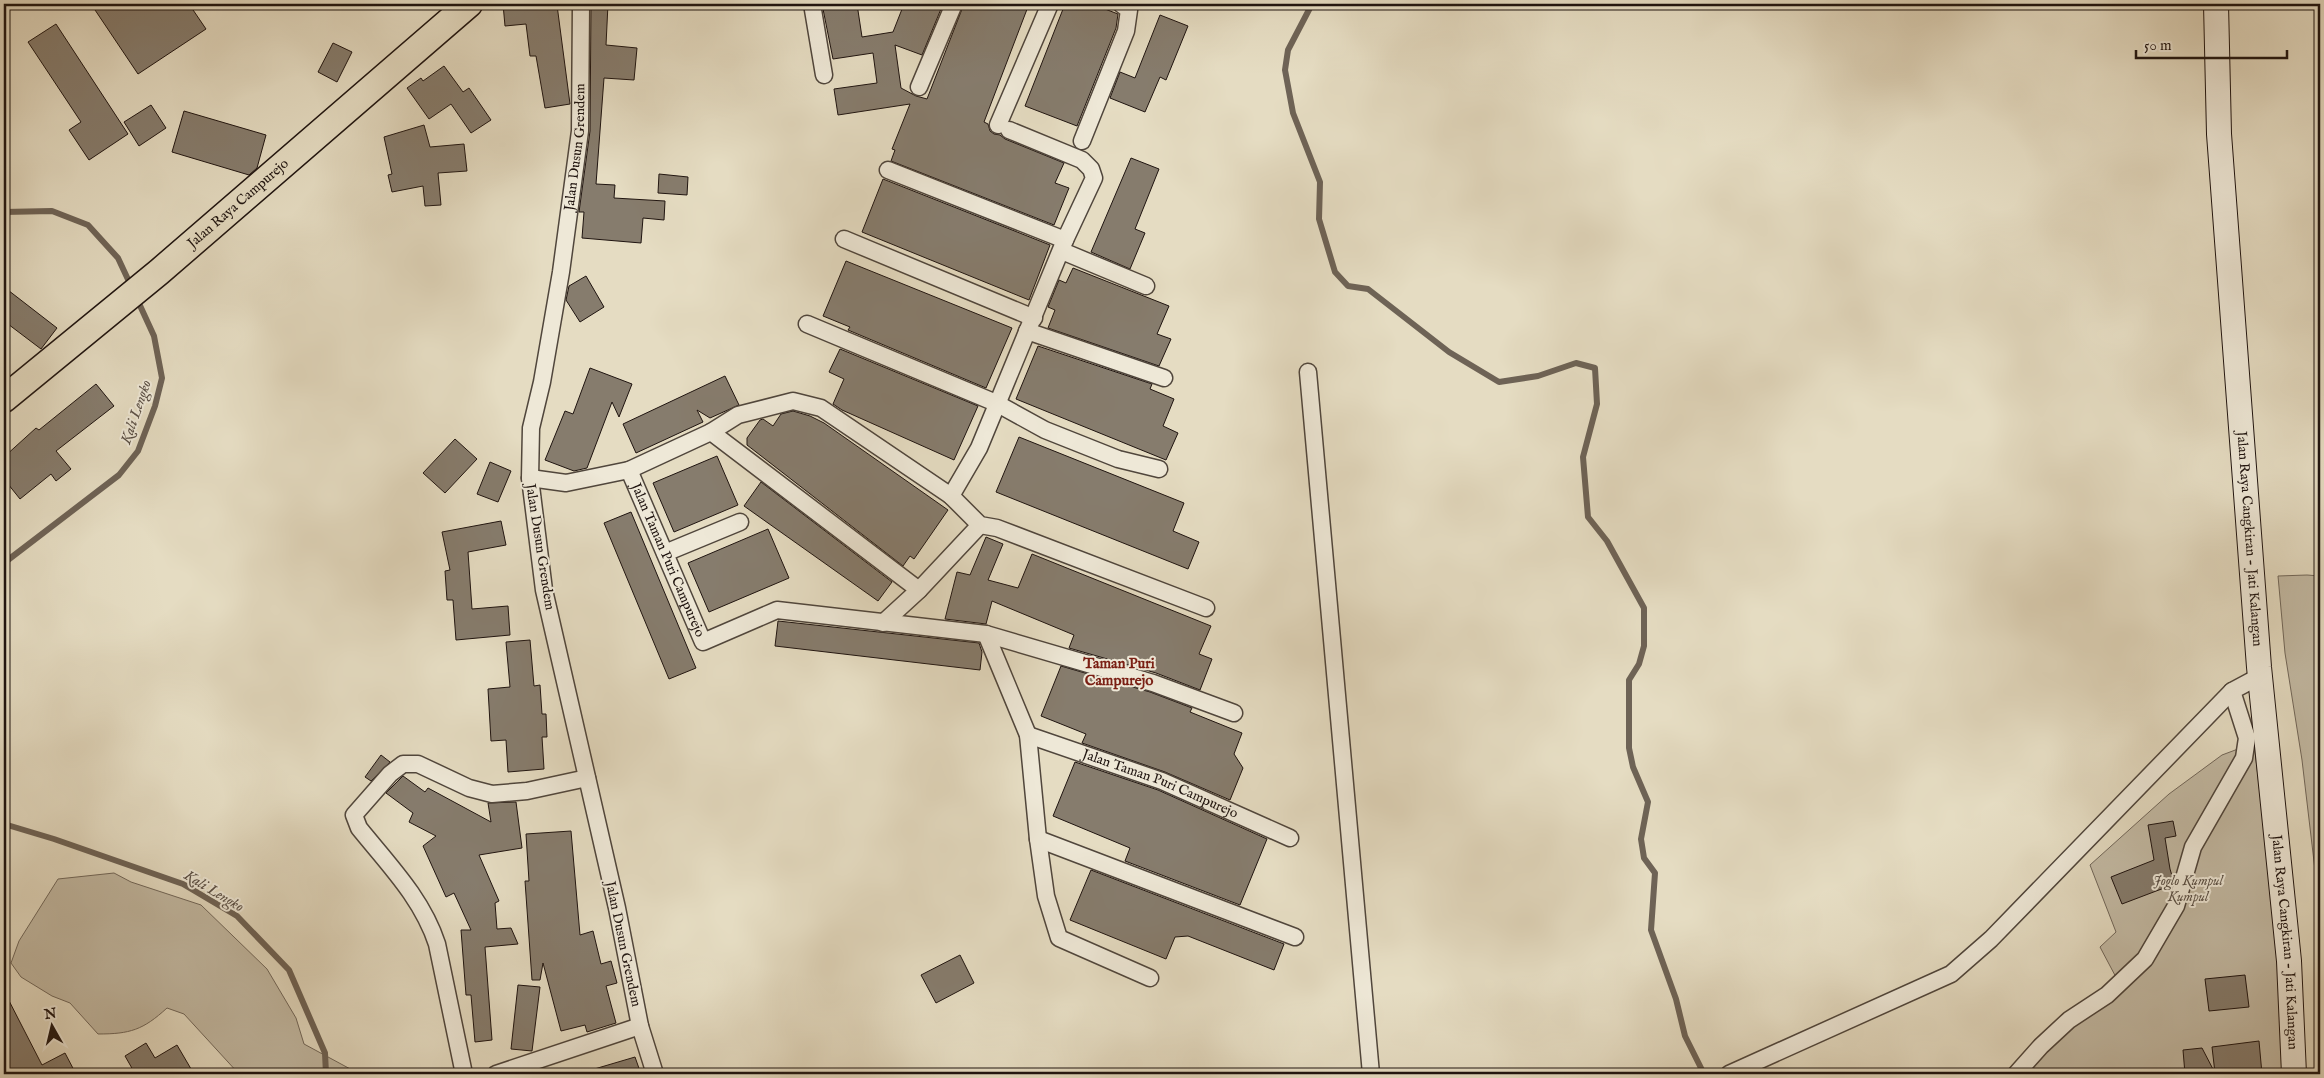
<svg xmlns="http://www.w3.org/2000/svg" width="2324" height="1078" font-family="'IM FELL English',serif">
<rect width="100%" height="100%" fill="#e5dcc2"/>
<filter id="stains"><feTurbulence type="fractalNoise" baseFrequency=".004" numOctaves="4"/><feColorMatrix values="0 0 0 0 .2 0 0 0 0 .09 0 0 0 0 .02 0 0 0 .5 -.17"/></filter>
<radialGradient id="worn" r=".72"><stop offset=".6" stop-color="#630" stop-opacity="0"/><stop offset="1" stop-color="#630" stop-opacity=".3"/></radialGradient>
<g fill="#c3baa4" stroke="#71675a">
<polygon points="2307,575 2320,576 2320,950 2318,944 2315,870 2302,760 2285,653 2278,576"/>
<path d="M2254,743C2267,853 2281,963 2284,1074H2005L2013,1065L2118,981L2100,947L2116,932L2090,865L2169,794L2222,755Z"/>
<path d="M114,873L131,882L201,905L267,969L296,1018L304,1044L354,1071L372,1070L380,1074H239L184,1014L167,1008C143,1030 130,1034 98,1034L70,1003L52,996L21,977L11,963L19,941L58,879Z"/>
<polygon points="2320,987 2320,1074 2319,1074 2317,993"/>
</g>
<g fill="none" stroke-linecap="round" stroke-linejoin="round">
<g stroke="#6e6356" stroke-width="6">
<polyline points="1312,4 1288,50 1285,70 1293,113 1320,182 1319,219 1335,272 1348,286 1368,289 1449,352 1499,382 1538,376 1576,363 1595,368 1597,404 1583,457 1588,517 1607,541 1644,608 1644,646 1639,664 1629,680 1629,748 1633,767 1648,802 1641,839 1644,858 1655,873 1651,930 1676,999 1685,1036 1704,1074"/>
<polyline points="4,212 52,211 88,225 118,258 132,288"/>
<polyline points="4,563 119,475 138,451 155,406 162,378 154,336 137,299"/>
<polyline points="4,824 54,839 183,884 237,916 289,970 325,1053 326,1074"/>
</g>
</g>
<g fill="#867c6d" stroke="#1f1410">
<polygon points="91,4 189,4 206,29 138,74"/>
<polygon points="503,4 525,4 526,9 557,5 570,104 545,108 536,56 530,56 526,24 505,26"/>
<polygon points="591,4 608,4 606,45 637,48 634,80 604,78 596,184 615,185 614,198 665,201 664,220 643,218 641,243 582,238 584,212 579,212 590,131"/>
<polygon points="822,4 857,4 862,37 893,32 904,4 943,4 922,55 895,45 901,88 916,96 927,99 964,4 1029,4 984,122 988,124 990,131 994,134 1000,135 1005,139 1064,163 1055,183 1069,188 1054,225 891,161 895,150 892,149 910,104 838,115 834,89 877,83 873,53 833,59"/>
<polygon points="1065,4 1092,4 1118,14 1116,28 1077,126 1025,106"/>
<polygon points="1160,15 1188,26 1166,80 1160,77 1145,112 1110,98 1120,72 1135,78"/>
<polygon points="56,24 128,134 89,160 69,130 81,122 28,42"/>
<polygon points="333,43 352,52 337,82 318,72"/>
<polygon points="444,66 463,92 469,88 491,120 471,133 451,104 429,119 407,88 421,78 423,81"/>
<polygon points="151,105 166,128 139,146 124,122"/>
<polygon points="184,111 266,135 257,168 249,175 172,152"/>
<polygon points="424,125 430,147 464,144 467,171 438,173 441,205 425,206 423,186 392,192 388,175 392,174 384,137"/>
<polygon points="1131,158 1159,169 1135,229 1145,233 1130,269 1091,252"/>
<polygon points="659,174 688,177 687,195 658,193"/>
<polygon points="883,179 1050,245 1029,300 862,232"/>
<polygon points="846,261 1012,328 986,388 848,330 850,327 823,316"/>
<polygon points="1073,268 1169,306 1157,334 1171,339 1159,366 1048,328 1055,310 1048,307 1059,280 1066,283"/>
<polygon points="586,276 604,307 580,322 566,300 569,286"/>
<polygon points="4,287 57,328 41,349 4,321"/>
<polygon points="1038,346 1152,384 1150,389 1174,399 1163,426 1178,433 1166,460 1016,399"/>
<polygon points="840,349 978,406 954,460 842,410 833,404 844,379 829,372"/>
<polygon points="590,368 632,384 619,417 612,402 587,468 574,471 545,460 565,411 573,414"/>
<polygon points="725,376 739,405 710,418 697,410 703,422 636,453 623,424"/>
<polygon points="96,384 114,406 56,451 71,469 56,481 51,474 20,499 4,479 4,457 36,428 39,430"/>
<polygon points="793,411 810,416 824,423 948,510 914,559 910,556 903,566 747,445 747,438 760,420 763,419 773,426 781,414"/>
<polygon points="1019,437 1184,503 1173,531 1199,542 1188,569 996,492"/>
<polygon points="455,439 477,459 445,493 423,473"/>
<polygon points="717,456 738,505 674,532 653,483"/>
<polygon points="490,462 511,471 498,502 477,494"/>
<polygon points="761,482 892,582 878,601 744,506"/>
<polygon points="631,512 696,668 669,679 604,523"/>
<polygon points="501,521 506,545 468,552 472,609 508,606 510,635 456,640 453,600 447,600 445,571 450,570 442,532"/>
<polygon points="768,529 789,578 709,612 688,563"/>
<polygon points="986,537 1003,544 988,580 1018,588 1032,554 1211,626 1199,654 1212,659 1200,690 1156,673 1069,648 1074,635 992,601 986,624 945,619 957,572 970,575"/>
<polygon points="778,621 979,643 982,652 980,670 775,646"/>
<polygon points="530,640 534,686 540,685 542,714 546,714 547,737 542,737 544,769 508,772 506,740 491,741 488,689 510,687 506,642"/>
<polygon points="1061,666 1150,692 1192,708 1190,712 1242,733 1234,754 1243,768 1230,800 1165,772 1082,743 1086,734 1041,716"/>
<polygon points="381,755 390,762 371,781 365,777"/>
<polygon points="1075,762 1158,790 1267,839 1240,905 1125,861 1130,848 1053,816"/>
<polygon points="403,776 425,792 428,788 491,822 488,803 516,802 522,848 479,855 499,901 495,903 497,929 511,928 518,944 485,947 492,1040 475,1042 471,995 466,995 461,930 471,930 454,893 446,897 423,846 436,836 409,822 413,813 386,793"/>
<polygon points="2173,821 2176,836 2165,838 2170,869 2173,879 2172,885 2122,904 2111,877 2154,860 2148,825"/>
<polygon points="571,831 580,935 593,931 601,964 611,961 617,983 606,986 616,1023 587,1032 585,1025 561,1031 543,963 540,980 532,980 525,881 529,881 526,834"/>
<polygon points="1091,870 1284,944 1274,970 1188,936 1175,937 1166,959 1070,920"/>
<polygon points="960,955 974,983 936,1003 921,975"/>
<polygon points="2245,975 2249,1007 2209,1011 2205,979"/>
<polygon points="518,985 540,987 532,1051 511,1049"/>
<polygon points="4,991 42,1065 65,1053 76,1074 4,1074"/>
<polygon points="2259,1041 2262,1074 2185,1074 2183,1050 2202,1048 2215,1073 2212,1047"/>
<polygon points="146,1043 155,1058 177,1045 194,1074 127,1074 133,1070 125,1056"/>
<polygon points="635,1057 641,1074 591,1074 591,1070"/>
</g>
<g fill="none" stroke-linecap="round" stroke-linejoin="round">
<g stroke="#50463c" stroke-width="19">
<g id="street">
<polyline points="812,4 824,75"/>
<polyline points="919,87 954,4"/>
<polyline points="998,125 1050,4"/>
<polyline points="1082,141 1126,31 1129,10 1121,4"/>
<polyline points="888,170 1065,240"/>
<polyline points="844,239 1034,318"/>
<polyline points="1062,251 1146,286"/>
<polyline points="807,324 996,403 1045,430 1118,459 1159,469"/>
<polyline points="1027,331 1164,378"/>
<polyline points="1308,372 1371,1074"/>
<polyline points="711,432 919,590"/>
<path id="s1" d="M629,470L703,642L777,610L986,634L1153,683L1234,713"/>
<polyline points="530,478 566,483 629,470 711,432 738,415 793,401 821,408 951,496 980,525 997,528 1206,608"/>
<polyline points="951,496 979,448 1065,240 1094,178 1091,169 1082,160 1009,130"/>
<polyline points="665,553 740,522"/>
<polyline points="883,623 919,590 980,525"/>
<polyline points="986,634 1028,735 1038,839 1046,896 1059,938 1150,978"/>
<path id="s2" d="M1028,735L1162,781L1290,838"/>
<polyline points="1038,839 1295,937"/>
<polyline points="640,1026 655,1074"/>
<path d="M464,1074L437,944C422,898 388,864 359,828L354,815L390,774L403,764H418L469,788L492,794L527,791L587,778"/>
<path id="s3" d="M496,1074L640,1026L617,908L544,590L530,478L531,428L542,382L561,272L580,131L581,4"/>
<polyline points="1729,1074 1951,974 1991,939 2232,691"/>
<polyline points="2016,1074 2041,1046 2069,1020 2107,995 2145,959 2176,906 2193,847 2244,758 2247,738 2232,691 2260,676"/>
</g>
</g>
<g stroke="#1f1410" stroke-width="26">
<g id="secondary">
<path id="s4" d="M2216,4L2219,134L2259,667L2289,961L2294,1074"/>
</g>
</g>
<g stroke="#1f1410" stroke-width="29">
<g id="primary">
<path id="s5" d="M4,399L159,272L469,4"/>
</g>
</g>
<use href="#street" stroke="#eee8d7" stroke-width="16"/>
<use href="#secondary" stroke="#eee8d7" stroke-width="24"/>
<use href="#primary" stroke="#e5dcc2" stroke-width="26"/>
</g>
<g text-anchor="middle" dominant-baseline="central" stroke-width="4" stroke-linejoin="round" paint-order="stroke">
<g font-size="14" fill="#1f1410" stroke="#eee8d7">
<text stroke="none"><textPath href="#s3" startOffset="1046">Jalan Dusun Grendem</textPath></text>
<text stroke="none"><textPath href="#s5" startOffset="305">Jalan Raya Campurejo</textPath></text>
<text stroke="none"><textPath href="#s4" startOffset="536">Jalan Raya Cangkiran - Jati Kalangan</textPath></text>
<text transform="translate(540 547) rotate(81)">Jalan Dusun Grendem</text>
<text stroke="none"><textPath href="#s1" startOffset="98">Jalan Taman Puri Campurejo</textPath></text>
<text stroke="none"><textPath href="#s2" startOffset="141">Jalan Taman Puri Campurejo</textPath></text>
<text stroke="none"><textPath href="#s4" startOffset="941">Jalan Raya Cangkiran - Jati Kalangan</textPath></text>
<text transform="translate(623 944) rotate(78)">Jalan Dusun Grendem</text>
</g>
<g font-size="14" font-style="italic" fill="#584e44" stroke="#eee8d7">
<text x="2188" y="881">Joglo Kumpul<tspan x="2188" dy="16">Kumpul</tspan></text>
</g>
<g font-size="15" font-style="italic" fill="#5a4f45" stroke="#eee8d7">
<text transform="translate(136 412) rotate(-71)">Kali Lengko</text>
<text transform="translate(214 891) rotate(31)">Kali Lengko</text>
</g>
<g font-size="15" font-weight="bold" fill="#7a1f14" stroke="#eee8d7">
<text x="1119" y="663">Taman Puri<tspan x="1119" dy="17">Campurejo</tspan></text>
</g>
</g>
<rect width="2324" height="1078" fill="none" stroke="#e5dcc2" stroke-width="20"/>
<rect x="5" y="5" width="2314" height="1068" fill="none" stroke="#1f1410" stroke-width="2.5"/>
<rect x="10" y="10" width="2304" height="1058" fill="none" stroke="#1f1410"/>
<g transform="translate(52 1026) rotate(352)" stroke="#eee8d7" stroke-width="4" paint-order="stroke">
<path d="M0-4L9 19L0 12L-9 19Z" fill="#1f1410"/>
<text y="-8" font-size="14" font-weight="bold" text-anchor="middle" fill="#1f1410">N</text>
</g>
<path d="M2136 50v8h151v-8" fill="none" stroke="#1f1410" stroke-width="2.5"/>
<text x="2144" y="50" font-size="15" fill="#1f1410" stroke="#eee8d7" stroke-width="4" paint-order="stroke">50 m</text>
<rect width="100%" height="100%" filter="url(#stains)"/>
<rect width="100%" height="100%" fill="url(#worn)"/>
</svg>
